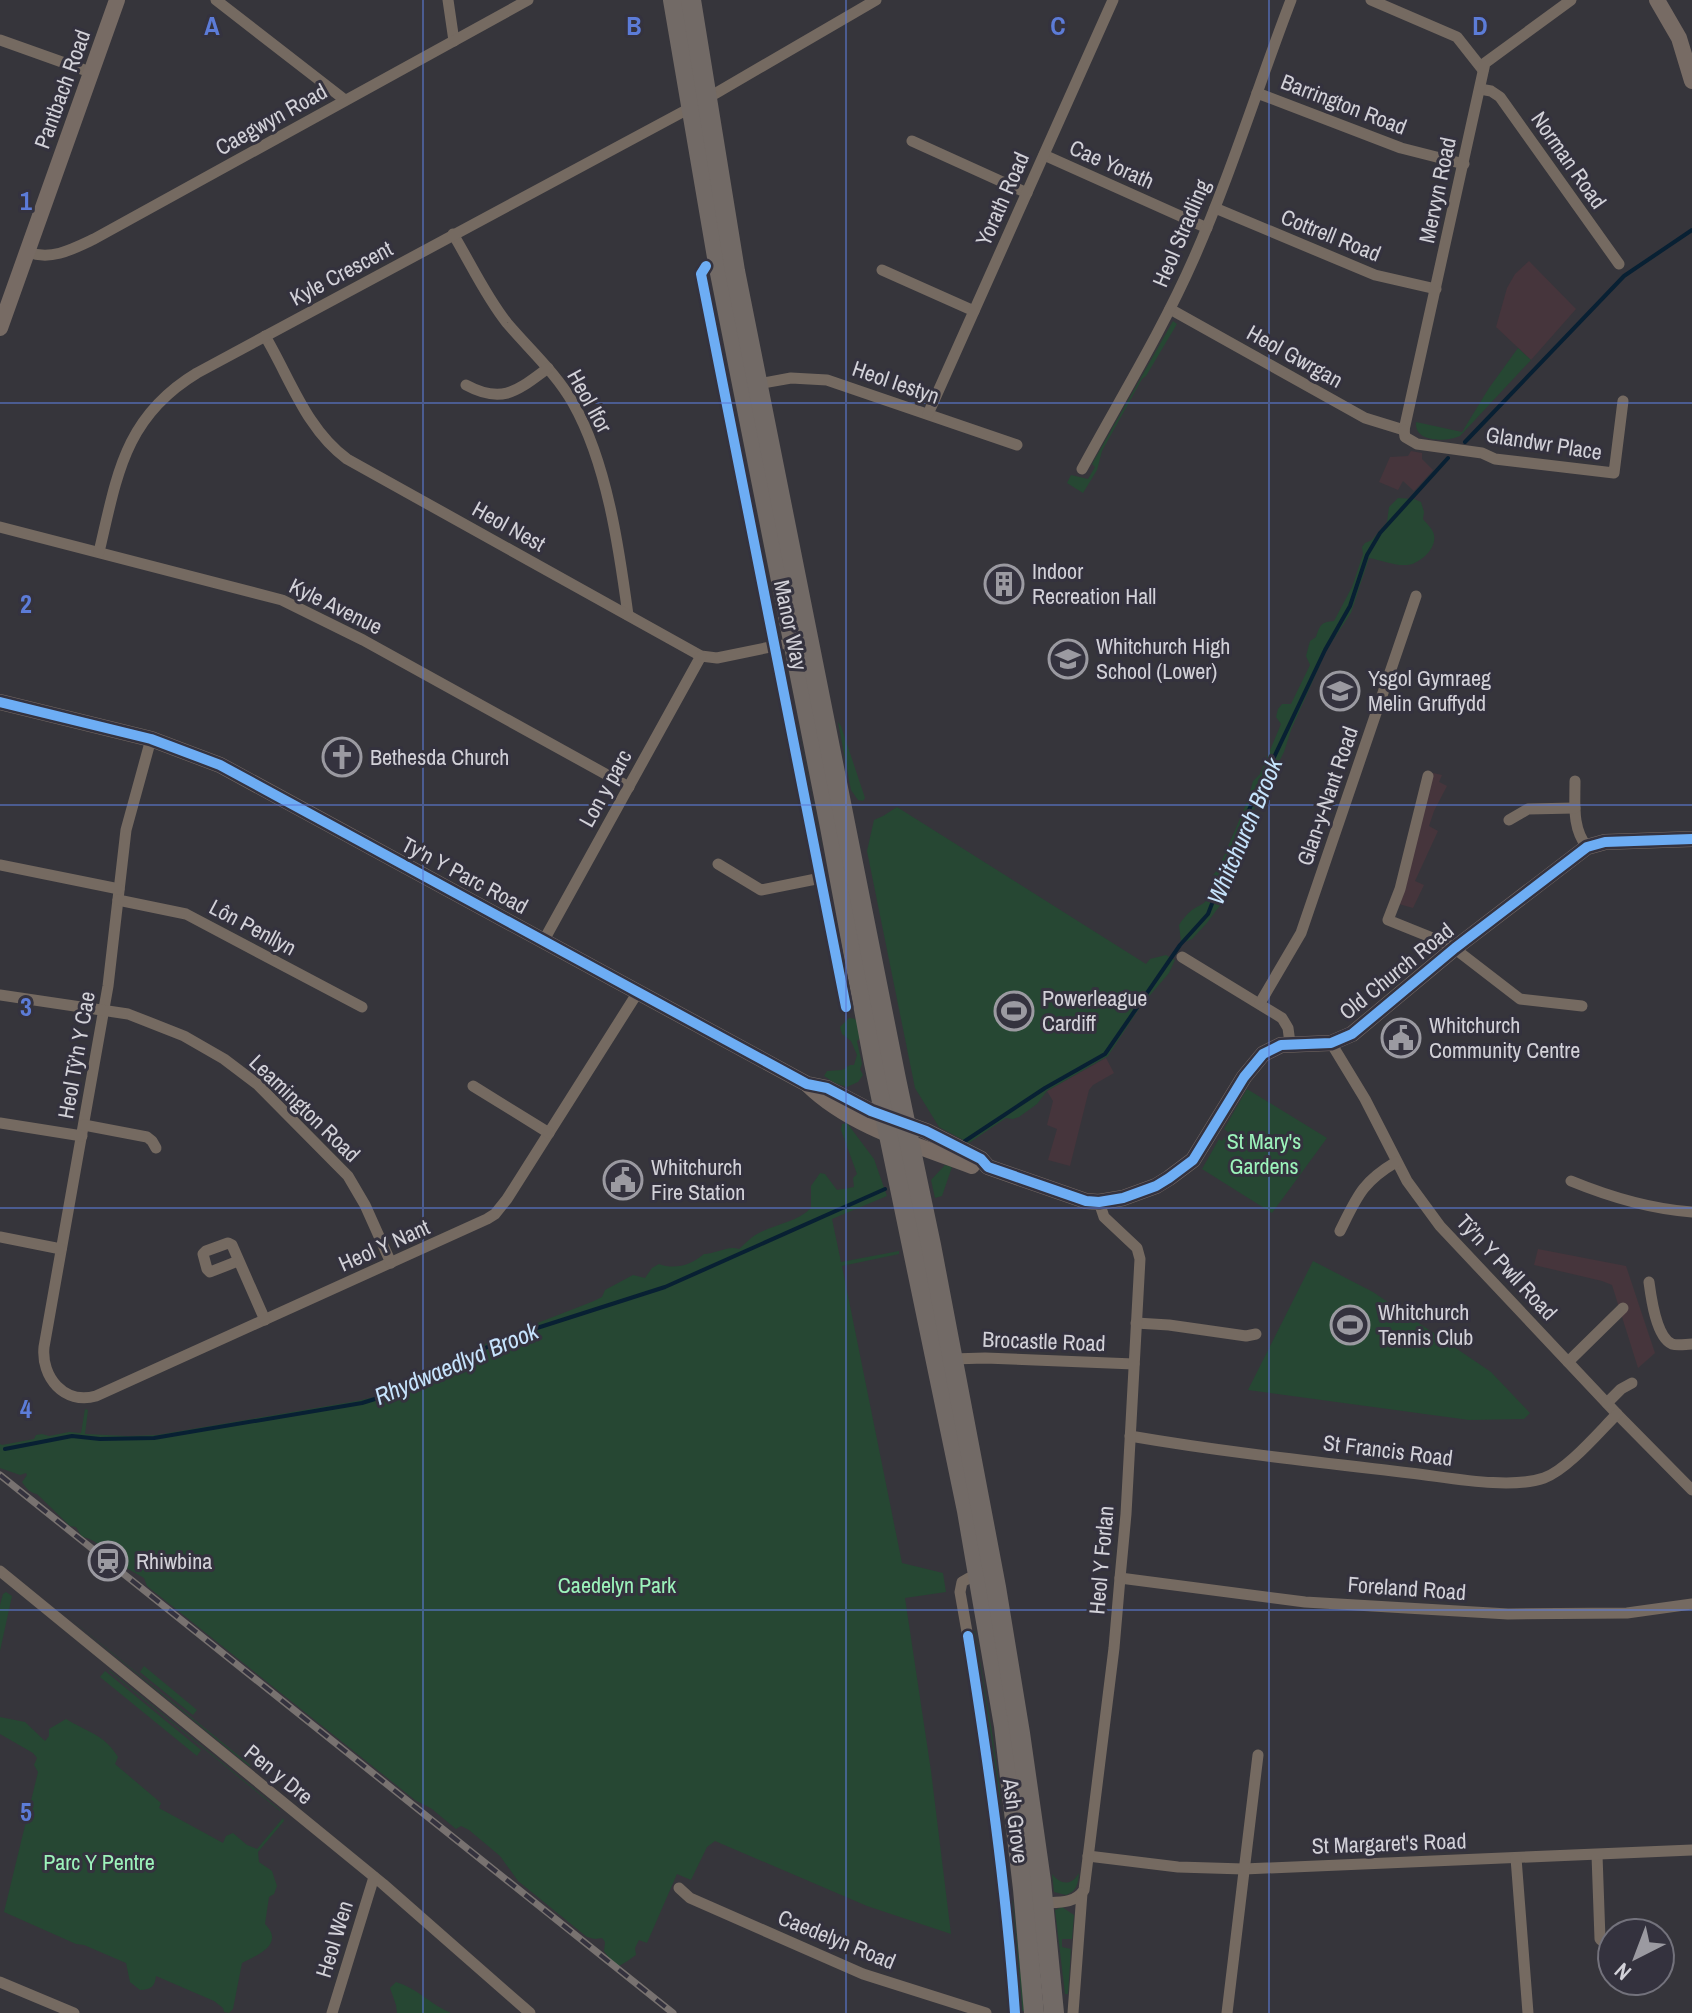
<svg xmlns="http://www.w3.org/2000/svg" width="1692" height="2013" font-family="'Archivo Narrow',sans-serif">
<rect width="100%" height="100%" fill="#36353b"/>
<g fill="#46353c">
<polygon points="1529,261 1576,309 1531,360 1496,327 1507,288 1515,274"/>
<polygon points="1411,451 1422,453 1422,459 1433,470 1414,491 1403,481 1398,490 1379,482 1390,457 1408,456"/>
<polygon points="1433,773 1442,775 1439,782 1447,786 1434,811 1429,826 1438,831 1415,881 1424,885 1413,908 1399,904 1404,891"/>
<polygon points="1106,1058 1114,1073 1093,1085 1089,1090 1070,1166 1048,1160 1057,1129 1047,1125 1053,1101 1047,1091"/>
<polygon points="1538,1249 1626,1266 1655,1353 1638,1368 1612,1285 1602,1281 1534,1265"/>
</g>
<g fill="#264733">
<polygon points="710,303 714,311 757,524 755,524"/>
<polygon points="1173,321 1177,324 1146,376 1142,379 1102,451 1097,470 1083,493 1067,483 1071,475 1088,479 1095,467 1092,464"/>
<path d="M1518,348L1531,360L1460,436C1446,442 1414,443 1416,422L1462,432L1489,388Z"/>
<path d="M1398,498L1414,499L1421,502L1424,512L1423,519C1427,524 1433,529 1434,535C1437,549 1419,564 1407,565C1394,566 1381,560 1369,558L1351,613L1327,649L1291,730L1284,752L1248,822L1224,900L1207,923L1192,939L1185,942L1181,941L1179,925C1182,920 1187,914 1192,910C1197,906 1204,905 1207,899C1213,888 1208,877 1218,870L1247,802L1253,781L1260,774L1281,724L1276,717L1278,709L1282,704H1291L1310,665L1306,656L1310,641L1316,637C1320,625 1321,622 1334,621L1352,587L1363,554L1362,547L1365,543L1372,540L1387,522L1389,507Z"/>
<polygon points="838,722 841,726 865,798 863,801 858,800 851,790"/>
<polygon points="798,726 822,847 818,848 794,727"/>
<polygon points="897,807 1146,964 1150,959 1166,955 1175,960 1169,973 1140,1007 1108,1056 1047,1091 1037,1104 1019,1117 1013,1119 1006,1118 969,1143 939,1127 915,1088 867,851 874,820 883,816"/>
<path d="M849,1018C860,1017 861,1029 861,1037L857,1041L862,1064L860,1069L863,1075L858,1082L847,1087L835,1083L824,1076L827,1071L842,1070L850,1065H854L857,1055L851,1041L842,1034L840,1027Z"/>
<polygon points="1247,1089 1327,1138 1272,1213 1202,1169 1219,1139 1222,1141 1228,1132 1224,1129"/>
<path d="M847,1123L874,1159L887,1196L832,1219L841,1262L899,1251V1254L842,1266L902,1563L943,1573L946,1592L905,1598L931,1771L951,1934L867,1906L715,1841L707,1847L691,1880L677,1874L647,1943L639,1940L635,1948L636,1955C630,1959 625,1963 619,1966L612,1962L604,1951L605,1942L602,1938L595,1939L587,1937L518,1881L500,1856L469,1830L461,1826L456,1829L432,1809L415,1800L147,1586L144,1578C136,1573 127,1569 120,1564C106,1554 99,1539 82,1537L76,1527L70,1526L37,1494C30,1493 26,1488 22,1482L27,1475L26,1473L20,1475L0,1468V1444L2,1445L34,1439L36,1435L42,1434L49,1436L69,1432L81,1433L85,1409L88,1410L85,1434L128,1436L157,1435L357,1401L383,1395L403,1386L445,1363L494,1340L594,1301L602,1297L605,1290L633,1275L645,1278L652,1268L659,1264C675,1270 691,1265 704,1254C716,1254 728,1245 739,1249C746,1243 751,1237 759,1233C776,1224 797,1222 811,1208V1186L820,1173L825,1174L837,1190L854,1187L853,1178L857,1174L841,1130L842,1124Z"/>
<polygon points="945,1165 952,1167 942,1196 935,1198 931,1180"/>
<polygon points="1313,1261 1373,1292 1491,1372 1530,1413 1524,1419 1469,1420 1248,1390"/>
<polygon points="6,1592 12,1596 0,1651 0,1605 3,1594"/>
<polygon points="61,1611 250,1765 251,1766 249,1766"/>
<polygon points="975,1631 992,1732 1000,1791 1001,1824 972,1632"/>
<polygon points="144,1666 197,1710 193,1715 140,1672"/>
<polygon points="109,1670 280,1810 280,1811 109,1671"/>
<polygon points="105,1671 201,1750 197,1756 100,1677"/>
<path d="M0,1717L25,1722L45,1741L49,1736V1729L66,1719C87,1732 104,1734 118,1757L115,1764L161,1803L159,1808L223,1843L226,1836L233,1833L247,1845L257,1849L283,1818L284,1821L258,1852L259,1862L272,1871L277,1886L274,1894L269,1897L265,1924C285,1944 258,1955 242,1963L233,2009L229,2013L224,2012L223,2008L214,2001L156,1976C155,1985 152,1990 140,1990L130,1982L126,1963L84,1945L76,1944L4,1912L38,1772L34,1765L37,1758L33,1753L0,1734Z"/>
<path d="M1079,1873C1078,1884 1077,1891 1066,1895L1054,1892L1052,1874C1060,1884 1071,1887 1079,1873Z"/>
<polygon points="1009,1894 1013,1902 1025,2012 1021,2010"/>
<polygon points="1062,1907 1074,1915 1072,1939 1062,1939 1062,1947 1071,1949 1068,1994 1065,1994 1055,1910"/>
<path d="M396,1982C417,1988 431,2005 451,2013H397L396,2005L390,1988Z"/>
</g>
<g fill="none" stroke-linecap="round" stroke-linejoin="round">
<g stroke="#082033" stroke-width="4">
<polyline points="1465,442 1624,276 1692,230"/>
<polyline points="965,1141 1045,1088 1105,1054 1180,945 1208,914 1247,814 1325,650 1350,606 1367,555 1380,533 1448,458"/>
<polyline points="5,1449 72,1436 100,1439 154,1438 362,1403 404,1390 463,1358 512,1336 665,1287 885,1189"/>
</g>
<g stroke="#756a61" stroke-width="11">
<polyline points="216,0 345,100"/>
<polyline points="448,0 454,41"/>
<polyline points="1371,0 1457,37 1483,70"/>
<polyline points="0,40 90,72"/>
<polyline points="1480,89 1491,91 1500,97 1619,264"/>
<polyline points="1257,93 1401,148 1464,164"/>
<polyline points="706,99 876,0"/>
<polyline points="912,141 1027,193"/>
<polyline points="1044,155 1207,228"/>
<polyline points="1215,208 1375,275 1436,289"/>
<path d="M453,234C471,264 486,297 507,323C530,350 556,373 573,403C607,463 619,548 628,615"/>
<path d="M28,252C51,261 73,249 94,239L528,0"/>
<polyline points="718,263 706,266 701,274 846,1007"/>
<polyline points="882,270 974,311"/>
<polyline points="1170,309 1365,418 1404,430"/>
<path d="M265,336C290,378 306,429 347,459L701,656L717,658L780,645"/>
<polyline points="758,384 791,378 827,380 1017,445"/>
<path d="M466,385C503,405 518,390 548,368"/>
<polyline points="928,414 1113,0"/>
<polyline points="1404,430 1485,63 1571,0"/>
<polyline points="1404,430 1405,437 1417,444 1482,453 1495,459 1614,473 1623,401"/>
<path d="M1082,469C1120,399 1162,331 1194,258C1231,174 1258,86 1291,0"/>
<polyline points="0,527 282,600 363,640 629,787"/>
<path d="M99,552C117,476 124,417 197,373L690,108"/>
<path d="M151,739L126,830L108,986L44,1347C41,1377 64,1405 96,1396L487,1219L495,1214L507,1199L638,992"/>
<polyline points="1428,776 1400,889 1388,920 1450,945 1520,999 1582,1006"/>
<path d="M1575,781C1575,805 1572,828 1587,847"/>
<polyline points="1509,820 1528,809 1575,808"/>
<polyline points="718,864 761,890 821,878"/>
<polyline points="0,865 119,889"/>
<polyline points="118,900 186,914 362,1007"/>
<polyline points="544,940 701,656"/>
<polyline points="1182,957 1282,1018 1288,1028 1290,1043"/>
<polyline points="0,995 128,1014 184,1036 224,1059 257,1084 348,1176 365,1205 391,1263"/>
<polyline points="1260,1003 1301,933 1416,596"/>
<polyline points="1331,1043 1365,1099 1407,1181 1440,1226 1617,1414 1692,1490"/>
<polyline points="473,1086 549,1133"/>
<polyline points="0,1123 82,1136"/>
<polyline points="84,1125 147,1137 152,1141 156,1148"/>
<path d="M1571,1181C1610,1197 1650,1209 1692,1212"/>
<path d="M1340,1231C1357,1197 1362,1182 1396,1162"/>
<polyline points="0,1237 61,1249"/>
<polyline points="238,1261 210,1272 207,1269 203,1254 206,1251 228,1243 232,1245 265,1320"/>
<path d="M1649,1282C1651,1297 1656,1337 1672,1344C1678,1346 1686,1344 1692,1344"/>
<polyline points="1136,1323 1169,1325 1246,1336 1256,1334"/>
<polyline points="952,1359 985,1358 1134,1364"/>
<polyline points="1568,1362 1623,1308"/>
<polyline points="1607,1403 1621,1389 1632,1383"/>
<path d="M1130,1436C1223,1452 1316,1462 1410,1473C1447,1477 1509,1490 1544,1478C1567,1470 1599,1432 1617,1414"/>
<polyline points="0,1571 383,1884 530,2013"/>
<path d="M977,1576L969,1578L962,1582L960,1592C985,1731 1005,1872 1015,2013"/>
<polyline points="1120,1578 1305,1602 1508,1614 1627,1613 1692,1604"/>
<polyline points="1597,1855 1600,1939 1607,1945"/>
<polyline points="1088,1856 1178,1867 1244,1869 1692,1850"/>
<polyline points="1516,1858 1528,2013"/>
<polyline points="679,1888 690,1898 863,1974 986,2013"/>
<path d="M1042,1903C1058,1902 1075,1904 1084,1890L1114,1648L1120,1578L1126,1514L1140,1259L1137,1248L1104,1217L1099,1202"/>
<polyline points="0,1982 74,2013"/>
<polyline points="332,2013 374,1877"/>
<polyline points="1073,2013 1082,1893"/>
<polyline points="1227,2013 1258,1755"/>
</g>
<g stroke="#776b64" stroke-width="16">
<polyline points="1657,0 1679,38 1692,81"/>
<polyline points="0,328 117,0"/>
<polyline points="0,702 151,739 220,765 807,1084 827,1088 871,1111 926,1131 981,1159 988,1167 1086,1201 1099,1202 1123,1198 1156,1186 1169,1178 1193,1160 1244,1077 1263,1054 1281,1045 1331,1043 1352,1034 1455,948 1587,847 1605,842 1692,839"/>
<path d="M808,1085C851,1127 917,1145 972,1166"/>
</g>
<g stroke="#726a66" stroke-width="20">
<polyline points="673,0 718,263 830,827 874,1063 967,1511 1004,1726 1023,1889 1034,2013"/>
<polyline points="691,0 735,271 896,1079 931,1245 996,1587 1020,1733 1041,1881 1054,2013"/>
</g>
<g stroke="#787270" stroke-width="7">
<polyline id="rail" points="0,1475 673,2013"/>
</g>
<use href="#rail" stroke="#34323e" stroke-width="4" stroke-dasharray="12" stroke-linecap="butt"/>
<g stroke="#34323e" stroke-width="15">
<g id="cycleway">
<polyline points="706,266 701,274 846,1007"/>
<polyline points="0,702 151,739 220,765 807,1084 827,1088 871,1111 926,1131 981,1159 988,1167 1086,1201 1099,1202 1123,1198 1156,1186 1169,1178 1193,1160 1244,1077 1263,1054 1281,1045 1331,1043 1352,1034 1455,948 1587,847 1605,842 1692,839"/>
<path d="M968,1636C988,1761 1006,1886 1015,2013"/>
</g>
</g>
<use href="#cycleway" stroke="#6dadf4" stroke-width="10"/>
</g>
<path fill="none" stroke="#5c7cd8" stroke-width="2" stroke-opacity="0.55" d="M423,0V2013M846,0V2013M1269,0V2013M0,403H1692M0,805H1692M0,1208H1692M0,1610H1692"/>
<defs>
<g id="building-ring" transform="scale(2)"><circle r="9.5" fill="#34323e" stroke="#9b9aa1" stroke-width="1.5"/><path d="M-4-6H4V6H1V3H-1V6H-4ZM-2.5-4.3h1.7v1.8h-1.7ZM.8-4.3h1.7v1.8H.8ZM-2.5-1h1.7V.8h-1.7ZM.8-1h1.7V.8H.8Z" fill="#9b9aa1"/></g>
<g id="school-ring" transform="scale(2)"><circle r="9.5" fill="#34323e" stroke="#9b9aa1" stroke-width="1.5"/><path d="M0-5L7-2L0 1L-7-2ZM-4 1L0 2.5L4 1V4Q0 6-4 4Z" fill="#9b9aa1"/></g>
<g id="church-ring" transform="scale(2)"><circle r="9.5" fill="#34323e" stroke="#9b9aa1" stroke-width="1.5"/><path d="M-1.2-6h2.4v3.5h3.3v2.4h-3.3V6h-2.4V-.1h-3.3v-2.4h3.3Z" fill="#9b9aa1"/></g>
<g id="stadium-ring" transform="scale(2)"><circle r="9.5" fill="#34323e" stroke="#9b9aa1" stroke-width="1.5"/><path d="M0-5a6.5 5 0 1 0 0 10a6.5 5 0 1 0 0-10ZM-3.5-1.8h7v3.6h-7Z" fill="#9b9aa1"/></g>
<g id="civic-ring" transform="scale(2)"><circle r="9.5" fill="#34323e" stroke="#9b9aa1" stroke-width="1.5"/><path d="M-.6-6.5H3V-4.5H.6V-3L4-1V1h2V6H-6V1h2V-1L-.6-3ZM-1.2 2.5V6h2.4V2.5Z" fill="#9b9aa1"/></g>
<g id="station-ring" transform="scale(2)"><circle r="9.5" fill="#34323e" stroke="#9b9aa1" stroke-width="1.5"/><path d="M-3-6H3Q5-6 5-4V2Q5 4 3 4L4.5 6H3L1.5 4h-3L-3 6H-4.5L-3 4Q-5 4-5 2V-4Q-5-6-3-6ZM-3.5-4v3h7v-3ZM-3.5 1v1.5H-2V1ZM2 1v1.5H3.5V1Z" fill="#9b9aa1"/></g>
</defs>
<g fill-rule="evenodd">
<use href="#building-ring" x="1004" y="584"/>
<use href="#school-ring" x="1068" y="659"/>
<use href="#school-ring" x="1340" y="691"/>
<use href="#church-ring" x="342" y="757"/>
<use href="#stadium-ring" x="1014" y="1011"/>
<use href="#civic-ring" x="1401" y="1038"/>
<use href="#civic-ring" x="623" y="1180"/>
<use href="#stadium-ring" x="1350" y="1325"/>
<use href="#station-ring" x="108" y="1561"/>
</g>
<g text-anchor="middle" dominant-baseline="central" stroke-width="6" stroke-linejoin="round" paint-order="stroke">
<g font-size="22" fill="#d2d1d8" stroke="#34323e">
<text transform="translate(62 89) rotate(-70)">Pantbach Road</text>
<text transform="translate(1344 104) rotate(21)">Barrington Road</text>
<text transform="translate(271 119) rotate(-29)">Caegwyn Road</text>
<text transform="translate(1569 160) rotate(55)">Norman Road</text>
<text transform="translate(1112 164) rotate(24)">Cae Yorath</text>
<text transform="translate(1437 190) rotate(-78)">Mervyn Road</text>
<text transform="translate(1002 199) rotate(-66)">Yorath Road</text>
<text transform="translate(1181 233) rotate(-67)">Heol Stradling</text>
<text transform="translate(1331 235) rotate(22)">Cottrell Road</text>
<text transform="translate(341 273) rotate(-28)">Kyle Crescent</text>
<text transform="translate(1295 356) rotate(29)">Heol Gwrgan</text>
<text transform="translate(896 382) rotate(19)">Heol Iestyn</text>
<text transform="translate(590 401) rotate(61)">Heol Ifor</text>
<text transform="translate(1544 443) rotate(9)">Glandwr Place</text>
<text transform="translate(509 526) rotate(29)">Heol Nest</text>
<text transform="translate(336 606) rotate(26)">Kyle Avenue</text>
<text transform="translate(791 625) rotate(78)">Manor Way</text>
<text transform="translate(605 788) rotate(-61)">Lon y parc</text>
<text transform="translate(1327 796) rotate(-71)">Glan-y-Nant Road</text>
<text transform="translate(465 875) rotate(28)">Ty'n Y Parc Road</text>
<text transform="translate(253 927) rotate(28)">Lôn Penllyn</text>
<text transform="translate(1396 971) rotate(-39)">Old Church Road</text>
<text transform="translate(76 1055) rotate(-80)">Heol Tŷ'n Y Cae</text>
<text transform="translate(305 1108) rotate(44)">Leamington Road</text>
<text transform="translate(384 1245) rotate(-24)">Heol Y Nant</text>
<text transform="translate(1507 1267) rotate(47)">Tŷ'n Y Pwll Road</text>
<text transform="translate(1044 1341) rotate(2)">Brocastle Road</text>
<text transform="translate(1388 1450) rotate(7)">St Francis Road</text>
<text transform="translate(1101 1560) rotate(-85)">Heol Y Forlan</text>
<text transform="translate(1407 1588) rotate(4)">Foreland Road</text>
<text transform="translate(279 1774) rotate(39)">Pen y Dre</text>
<text transform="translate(1016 1821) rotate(83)">Ash Grove</text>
<text transform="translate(1389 1843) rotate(-2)">St Margaret's Road</text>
<text transform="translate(334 1939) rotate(-73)">Heol Wen</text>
<text transform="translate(837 1939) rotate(22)">Caedelyn Road</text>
</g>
<g font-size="22" fill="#d2d1d8" stroke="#34323e" text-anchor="start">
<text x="1032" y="571">Indoor<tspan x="1032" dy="25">Recreation Hall</tspan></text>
<text x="1096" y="646">Whitchurch High<tspan x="1096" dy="25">School (Lower)</tspan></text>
<text x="1368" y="678">Ysgol Gymraeg<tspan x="1368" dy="25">Melin Gruffydd</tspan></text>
<text x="370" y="757">Bethesda Church</text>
<text x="1042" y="998">Powerleague<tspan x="1042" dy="25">Cardiff</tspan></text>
<text x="1429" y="1025">Whitchurch<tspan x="1429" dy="25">Community Centre</tspan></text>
<text x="651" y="1167">Whitchurch<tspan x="651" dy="25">Fire Station</tspan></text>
<text x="1378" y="1312">Whitchurch<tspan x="1378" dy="25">Tennis Club</tspan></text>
<text x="136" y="1561">Rhiwbina</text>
</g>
<g font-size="22" fill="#9cf3bb" stroke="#34323e">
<text x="1264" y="1141">St Mary's<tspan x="1264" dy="25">Gardens</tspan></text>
<text x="617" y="1585">Caedelyn Park</text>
<text x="99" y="1862">Parc Y Pentre</text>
</g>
<g font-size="24" font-style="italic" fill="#c6e3fc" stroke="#34323e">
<text transform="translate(1244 831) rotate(-67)">Whitchurch Brook</text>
<text transform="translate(456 1363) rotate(-23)">Rhydwaedlyd Brook</text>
</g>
</g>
<g font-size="26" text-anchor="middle" font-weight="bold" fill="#5c7cd8" stroke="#34323e" stroke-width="6" stroke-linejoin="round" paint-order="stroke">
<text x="212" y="35">A</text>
<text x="634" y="35">B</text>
<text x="1058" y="35">C</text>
<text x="1480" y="35">D</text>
<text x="26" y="210">1</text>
<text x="26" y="613">2</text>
<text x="26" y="1016">3</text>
<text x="26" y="1418">4</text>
<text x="26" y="1821">5</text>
</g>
<g transform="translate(1636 1957) rotate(222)"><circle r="38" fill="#34323e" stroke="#73727c" stroke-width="2"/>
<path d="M0-6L14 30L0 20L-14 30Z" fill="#9b9aa1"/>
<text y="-12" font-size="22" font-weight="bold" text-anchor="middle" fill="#d2d1d8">N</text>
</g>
</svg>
